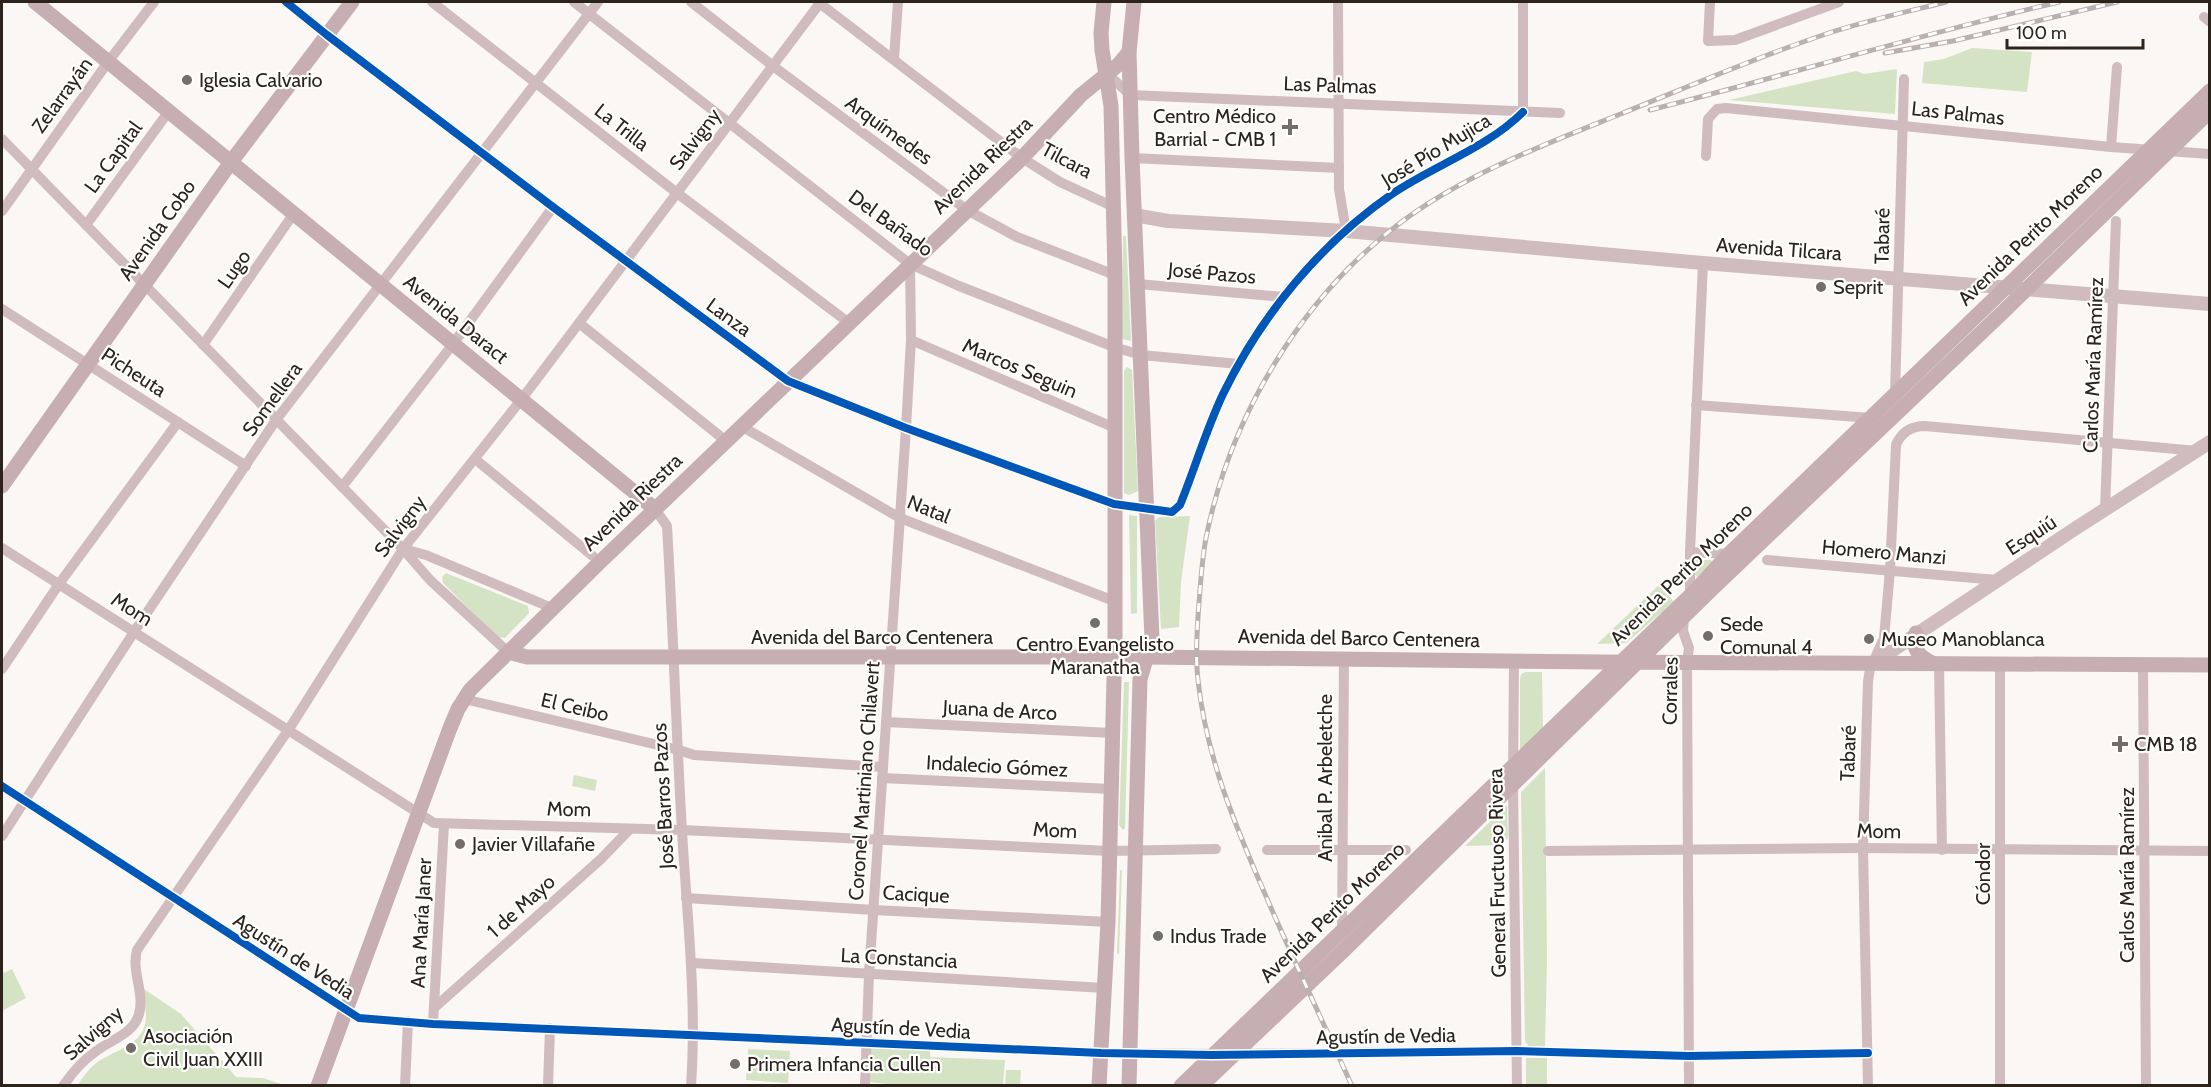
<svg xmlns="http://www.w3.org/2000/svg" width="2211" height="1087" font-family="Cabin,sans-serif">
<rect width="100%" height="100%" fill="#faf7f5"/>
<g fill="#d5e3c5">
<polygon points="1972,48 2032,52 2027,92 1922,83 1924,62 1944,59"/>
<polygon points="1897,69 1895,114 1729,100 1856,71 1864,74"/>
<polygon points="1123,236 1126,236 1131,341 1122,339"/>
<polygon points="1127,367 1132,370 1138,491 1129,495 1124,493 1124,371"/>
<polygon points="1129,515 1137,516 1137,613 1131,614"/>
<polygon points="1190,516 1181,582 1179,627 1161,629 1155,521 1159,517"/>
<polygon points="1696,560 1711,560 1713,563 1697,577 1694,574 1693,563"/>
<polygon points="446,573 528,606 529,613 505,638 497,637 443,583 442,577"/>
<polygon points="1659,585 1674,602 1626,643 1597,644"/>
<polygon points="1526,672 1542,672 1543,731 1520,753 1520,679 1521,674"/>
<polygon points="1124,682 1129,682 1125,828 1123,830 1119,825"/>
<polygon points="1545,768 1547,959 1545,1047 1530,1047 1525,1042 1521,792"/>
<polygon points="574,775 597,780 595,791 572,786"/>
<polygon points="1507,805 1508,838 1502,845 1465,846"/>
<polygon points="1120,870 1122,870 1119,954 1117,954"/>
<polygon points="2,968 4,973 12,969 26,998 2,1011"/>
<path d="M141,987L181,1014L236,1077L263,1078L284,1085L77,1086C82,1078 88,1070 95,1064C111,1051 140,1047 145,1024C148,1012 143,998 141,987Z"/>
<polygon points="871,1046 930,1049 930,1057 1005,1060 1003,1085 910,1086 868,1082"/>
<polygon points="748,1049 790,1051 788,1083 746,1080"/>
<rect x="1526" y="1058" width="21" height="27"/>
<polygon points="1006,1070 1021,1070 1020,1085 1005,1085"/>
</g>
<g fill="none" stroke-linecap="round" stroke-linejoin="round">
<g stroke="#d0bcbe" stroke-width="10">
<path d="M286,2L327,35L553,207L788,381L906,428L1114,504L1172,512L1180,505C1195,468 1206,430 1223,394C1262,314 1320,244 1392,194C1435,165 1487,148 1523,112"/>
<polyline points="432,2 677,193 849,323"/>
<polyline points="574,2 910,264 959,286 1114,347 1141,355 1239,364"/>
<polyline points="691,2 773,66 967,210 1017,237 1115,275"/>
<polyline points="818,2 1022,158 1060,182 1114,207"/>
<polyline points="1338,2 1339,189 1346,231"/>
<polyline points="1523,2 1523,112"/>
<polyline points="1710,2 1708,41 1735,40 1839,2"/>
<polyline points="2204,17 2210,22"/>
<polyline points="894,59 898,2"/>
<polyline points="1107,73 1130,95 1560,113"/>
<polyline points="2,139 403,549 430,580 508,652"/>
<polyline points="2111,147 2117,67"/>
<polyline points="1706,156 1708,119 1717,109 1726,108 2111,147 2210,154"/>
<polyline points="1132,158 1339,168"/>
<polyline points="2,211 108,62 154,2"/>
<polyline points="86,225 169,111"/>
<polyline points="1138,284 1284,297"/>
<polyline points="2,309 246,466"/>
<polyline points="579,323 726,441"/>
<polyline points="911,340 1115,428"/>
<polyline points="203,345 294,213"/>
<polyline points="1895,395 1904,79"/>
<polyline points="1696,405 1871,418"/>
<polyline points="741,426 900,518 1114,601"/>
<polyline points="475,459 600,562"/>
<polyline points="342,487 453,344 553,207"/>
<path d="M655,509L667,526C673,627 676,729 682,831C687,917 697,999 691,1086"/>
<polyline points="2105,510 2116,221"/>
<polyline points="2,548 434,823 682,830 1109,851 1216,849"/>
<polyline points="403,549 426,555 552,608"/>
<polyline points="1690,552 1729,554"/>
<polyline points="1767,560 1997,580"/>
<polyline points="1690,598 1690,552 1703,263"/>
<polyline points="1684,616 1683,631 1689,648 1687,662 1689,1086"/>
<polyline points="1514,661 1513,785 1517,1086"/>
<polyline points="1939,663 1942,850"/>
<polyline points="2143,664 2146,1086"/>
<polyline points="2,669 59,584 178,422"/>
<polyline points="464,699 679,750 694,755 883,767"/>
<polyline points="886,722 1112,733"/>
<polyline points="882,778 1111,789"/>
<polyline points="2,786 359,1018 433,1024 1101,1053 1217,1054"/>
<polyline points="2,836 134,632 276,420 598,2"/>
<polyline points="1267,850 1406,850"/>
<polyline points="1548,851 1863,848 2210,851"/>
<polyline points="686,898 874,910 1108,922"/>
<polyline points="1342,933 1344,659"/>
<polyline points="692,963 1104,988"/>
<polyline points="434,1008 601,859 630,829"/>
<polyline points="433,1024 444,824"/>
<polyline points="1233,1054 1517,1051 1689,1056 1868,1053"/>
<path d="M63,1086C72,1073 82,1061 95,1052C110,1040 134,1034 139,1014C145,992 131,972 137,950L289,729L403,549L521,400L820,3"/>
<polyline points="405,1086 408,1021"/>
<polyline points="548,1086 550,1028"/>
<polyline points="865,1086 869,974 906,428 911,340 910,264"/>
<path d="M1868,1086L1863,848L1868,681L1870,669L1884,638L1890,570L1896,445C1901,433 1911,426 1925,426L2197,451"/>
<polyline points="2000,1086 2000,663"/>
</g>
<g stroke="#d0bcbe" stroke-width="14">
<polyline points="1134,215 1168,221 1346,231 1703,263 2210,304"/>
<polyline points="1875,662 2073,530 2210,442"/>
</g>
<g stroke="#c7aeb2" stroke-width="15">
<polyline points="35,2 655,509"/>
<polyline points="2,486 231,162 352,2"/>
<path d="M1916,633C1912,649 1918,656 1932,663"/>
<polyline points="508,652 527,657 1147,657 1601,662 2210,665"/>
<polyline points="318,1086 450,728 458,709 470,690 600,562 1022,158 1081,95 1118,65 1129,52"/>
<polyline points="1099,1086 1108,922 1115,638 1115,275 1111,106 1102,50 1101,33 1104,2"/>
<polyline points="1129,1086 1140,679 1152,639 1132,158 1129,52 1134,2"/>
<polyline points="1181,1086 1691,595 1729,554 2210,91"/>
<polyline points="1201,1086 1344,950 1712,589 2004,311 2210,111"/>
</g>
<g stroke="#bab0b0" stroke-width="5">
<g id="rail">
<polyline points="1885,53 1953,41 2117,2"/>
<path d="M1650,110C1787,75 1922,34 2059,2"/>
<path d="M1352,1086C1323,1022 1293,959 1265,894C1235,825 1206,756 1198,680C1195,655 1197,628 1199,603C1201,579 1202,556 1207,533C1232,414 1302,297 1400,223C1467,173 1546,144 1623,113C1690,86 1757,57 1826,34C1865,21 1906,12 1946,2"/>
</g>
</g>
<use href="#rail" stroke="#fff" stroke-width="3" stroke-dasharray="9" stroke-linecap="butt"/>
<g stroke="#fff" stroke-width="11">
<g id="cycleway">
<path d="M286,2L327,35L553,207L788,381L906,428L1114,504L1172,512L1180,505C1195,468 1206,430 1223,394C1262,314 1320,244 1392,194C1435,165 1487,148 1523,112"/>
<polyline points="2,786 359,1018 433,1024 1101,1053 1212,1055 1517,1051 1689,1056 1868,1053"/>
</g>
</g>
<use href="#cycleway" stroke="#0057b8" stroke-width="8"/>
</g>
<g fill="#746d69" stroke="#fff" stroke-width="2">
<circle cx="187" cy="80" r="6"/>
<path d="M1287 118h6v6h6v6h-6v6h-6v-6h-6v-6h6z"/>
<circle cx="1821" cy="287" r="6"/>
<circle cx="1095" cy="623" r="6"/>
<circle cx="1708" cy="636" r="6"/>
<circle cx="1869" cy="639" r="6"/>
<path d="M2117 735h6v6h6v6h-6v6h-6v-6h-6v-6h6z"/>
<circle cx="460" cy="844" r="6"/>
<circle cx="1158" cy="936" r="6"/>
<circle cx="131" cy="1048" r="6"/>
<circle cx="735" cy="1064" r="6"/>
</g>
<g text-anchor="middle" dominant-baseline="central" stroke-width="4.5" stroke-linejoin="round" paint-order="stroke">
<g font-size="20" fill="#2c231d" stroke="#fff" text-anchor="start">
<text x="199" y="80">Iglesia Calvario</text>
<text x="1276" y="116" text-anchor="end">Centro Médico<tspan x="1276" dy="23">Barrial - CMB 1</tspan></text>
<text x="1833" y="287">Seprit</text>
<text x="1720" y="624">Sede<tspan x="1720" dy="23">Comunal 4</tspan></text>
<text x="1881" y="639">Museo Manoblanca</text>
<text x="1095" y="644" text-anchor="middle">Centro Evangelisto<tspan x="1095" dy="23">Maranatha</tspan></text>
<text x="2134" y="744">CMB 18</text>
<text x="472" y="844">Javier Villafañe</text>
<text x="1170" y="936">Indus Trade</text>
<text x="143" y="1036">Asociación<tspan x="143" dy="23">Civil Juan XXIII</tspan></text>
<text x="747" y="1064">Primera Infancia Cullen</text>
</g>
<g font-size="20" fill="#2c231d" stroke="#fff">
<text transform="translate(1330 85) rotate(2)">Las Palmas</text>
<text transform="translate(62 95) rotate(-54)">Zelarrayán</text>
<text transform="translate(1958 113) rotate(6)">Las Palmas</text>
<text transform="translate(622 127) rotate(38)">La Trilla</text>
<text transform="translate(889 130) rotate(36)">Arquímedes</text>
<text transform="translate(695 139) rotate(-53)">Salvigny</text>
<text transform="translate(1436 150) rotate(-31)">José Pío Mujica</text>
<text transform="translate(113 157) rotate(-54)">La Capital</text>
<text transform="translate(1067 160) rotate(28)">Tilcara</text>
<text transform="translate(982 165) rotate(-44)">Avenida Riestra</text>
<text transform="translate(891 223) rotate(36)">Del Bañado</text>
<text transform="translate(157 230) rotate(-55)">Avenida Cobo</text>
<text transform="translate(2030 235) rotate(-44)">Avenida Perito Moreno</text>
<text transform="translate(1882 236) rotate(-89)">Tabaré</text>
<text transform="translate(1779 249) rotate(4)">Avenida Tilcara</text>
<text transform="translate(234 269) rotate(-55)">Lugo</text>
<text transform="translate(1212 273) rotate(5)">José Pazos</text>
<text transform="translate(729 317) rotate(36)">Lanza</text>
<text transform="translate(456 319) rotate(39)">Avenida Daract</text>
<text transform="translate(2093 365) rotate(-88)">Carlos María Ramírez</text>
<text transform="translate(1020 368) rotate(23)">Marcos Seguin</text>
<text transform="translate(134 372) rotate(33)">Picheuta</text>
<text transform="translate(272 399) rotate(-54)">Somellera</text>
<text transform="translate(632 502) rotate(-44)">Avenida Riestra</text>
<text transform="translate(929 509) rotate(22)">Natal</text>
<text transform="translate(400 526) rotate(-53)">Salvigny</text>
<text transform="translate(2031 535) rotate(-33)">Esquiú</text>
<text transform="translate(1884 552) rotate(5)">Homero Manzi</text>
<text transform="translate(1681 574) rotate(-45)">Avenida Perito Moreno</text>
<text transform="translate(132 609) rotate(32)">Mom</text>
<text x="872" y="637">Avenida del Barco Centenera</text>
<text transform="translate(1359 638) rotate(1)">Avenida del Barco Centenera</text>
<text transform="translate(1670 691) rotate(-89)">Corrales</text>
<text transform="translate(575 707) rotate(13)">El Ceibo</text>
<text transform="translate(1000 710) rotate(3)">Juana de Arco</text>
<text transform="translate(1848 753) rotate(-88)">Tabaré</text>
<text transform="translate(997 766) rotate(3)">Indalecio Gómez</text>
<text transform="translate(1325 778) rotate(-90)">Anibal P. Arbeletche</text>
<text transform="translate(864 781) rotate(-86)">Coronel Martiniano Chilavert</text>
<text transform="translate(663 796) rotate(-93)">José Barros Pazos</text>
<text transform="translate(569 809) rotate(1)">Mom</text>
<text transform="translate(1055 830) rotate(3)">Mom</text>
<text transform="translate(1879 831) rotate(1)">Mom</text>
<text transform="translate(1497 873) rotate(-91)">General Fructuoso Rivera</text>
<text transform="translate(1983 874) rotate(-90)">Cóndor</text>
<text transform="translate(2127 875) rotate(-90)">Carlos María Ramírez</text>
<text transform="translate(916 894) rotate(3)">Cacique</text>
<text transform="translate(521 906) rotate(-42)">1 de Mayo</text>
<text transform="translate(1332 912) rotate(-44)">Avenida Perito Moreno</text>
<text transform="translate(421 923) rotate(-87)">Ana María Janer</text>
<text transform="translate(294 956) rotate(33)">Agustín de Vedia</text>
<text transform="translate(899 958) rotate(3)">La Constancia</text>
<text transform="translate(901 1028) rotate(3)">Agustín de Vedia</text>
<text transform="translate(93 1033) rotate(-41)">Salvigny</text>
<text transform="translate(1386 1036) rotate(-1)">Agustín de Vedia</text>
</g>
</g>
<rect width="2211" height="1087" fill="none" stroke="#2c231d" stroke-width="6"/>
<path d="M2007 39v9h136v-9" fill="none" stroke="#2c231d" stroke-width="3"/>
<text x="2016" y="39" font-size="18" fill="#2c231d" stroke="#ffffff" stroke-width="4.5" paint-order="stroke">100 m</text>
</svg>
